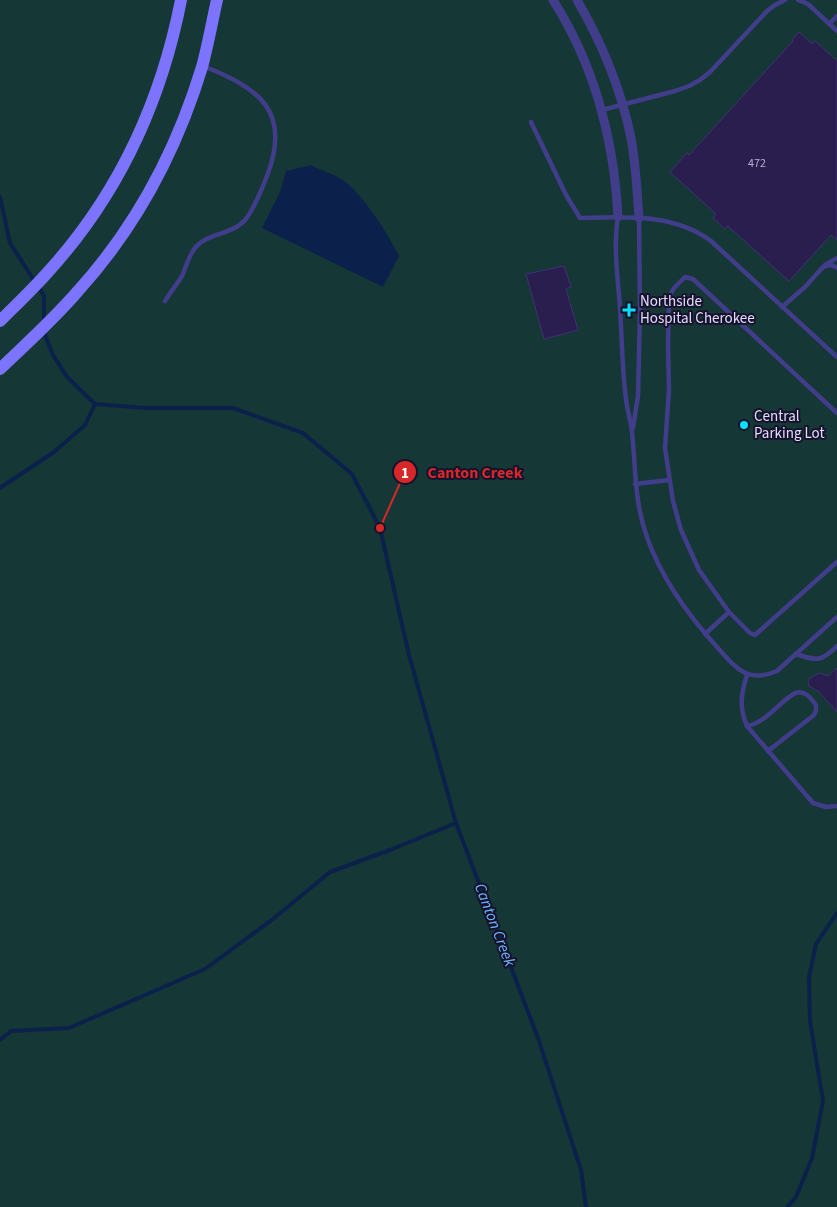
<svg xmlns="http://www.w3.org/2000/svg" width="837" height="1207" font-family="'Source Sans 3',sans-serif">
<rect width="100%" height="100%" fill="#17122c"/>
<rect fill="#153736" x="0" y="0" width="837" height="1207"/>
<path fill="#0b214c" d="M311,165C322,171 337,175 347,183C367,201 387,232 399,256L383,287L262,228L280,192L286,171Z"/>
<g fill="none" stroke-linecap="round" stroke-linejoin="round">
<g stroke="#0b214c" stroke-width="4">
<polyline points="0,197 10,243 44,296 44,322"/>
<polyline points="44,332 53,355 67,377 95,404 145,408 233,408 303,433 352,474 380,528 409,655 456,823 538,1038 581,1170 586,1207"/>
<polyline points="0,488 54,452 85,425 95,404"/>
<polyline points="0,1040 11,1031 69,1028 205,969 273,919 330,872 390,850 456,823"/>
<polyline points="787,1207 796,1197 812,1158 823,1101 810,1021 809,977 816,944 837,913"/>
</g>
</g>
<g fill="#291e4d" stroke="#403079">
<polygon points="799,32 812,44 815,41 837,61 837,240 831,235 789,281 728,226 725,229 713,218 716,214 670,172 687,153 689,155 793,41 792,40"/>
<polygon points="564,266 571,287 566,289 578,330 544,339 526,274"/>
<polygon points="837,668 837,712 819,692 809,686 808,681 810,678 819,673 828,676"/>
</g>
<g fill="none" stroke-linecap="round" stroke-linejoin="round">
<g stroke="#423d8b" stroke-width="4.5">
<polyline points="798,0 808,4 837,31"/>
<polyline points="829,24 837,16"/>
<polyline points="602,110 675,91 689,86 700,80 710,72 767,11 775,5 785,0"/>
<path d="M531,122L566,195L580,218C625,217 673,213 711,241L837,357"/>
<path d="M618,217C613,247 618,279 620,308C622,338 622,369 626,399C627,410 631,421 632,432C636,470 634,503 648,540C663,581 688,615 717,647C736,668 747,684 777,671L837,617"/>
<polyline points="825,265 837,258"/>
<path d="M165,301C170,293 177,284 182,276C186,267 189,255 195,248C207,233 232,235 245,220C254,209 262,189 267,176C292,111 259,88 203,66"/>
<polyline points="782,307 805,287 823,267 829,265 834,266 837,268"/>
<polyline points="837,413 693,279 685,277 674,288 669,297 668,345 669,389 665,448 673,501 681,530 699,570 729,612 750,633 755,635 837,562"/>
<polyline points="633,428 638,396 640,310 639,218"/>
<polyline points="635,484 669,480"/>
<polyline points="705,634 729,612"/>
<path d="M796,654C817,661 821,662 837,646"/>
<path d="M747,675C741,693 739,708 747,726L813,803L826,807L837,806"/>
<path d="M747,726C767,722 778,703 795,693C805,690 810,697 816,705V710L814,715L768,751"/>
</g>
<g stroke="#423d8b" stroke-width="9">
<path d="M553,0C595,66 614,140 618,217"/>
<path d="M577,0C602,43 621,89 631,138C636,165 637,191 639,218"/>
</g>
<g stroke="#7c74ff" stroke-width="12">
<path d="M0,321C16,305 33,289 48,272C118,195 161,102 181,0"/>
<path d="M0,369C27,343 54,319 78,291C136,227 177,149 202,67C208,45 212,22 217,0"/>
</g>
</g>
<g fill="#09dfff" stroke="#17122c" stroke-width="2">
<path d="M626.5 302.5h5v5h5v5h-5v5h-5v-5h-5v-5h5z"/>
<circle cx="744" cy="425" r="5"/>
</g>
<g text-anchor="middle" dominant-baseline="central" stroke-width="4" stroke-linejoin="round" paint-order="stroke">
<g font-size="12" fill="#b4add2">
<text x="757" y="163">472</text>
</g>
<g font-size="15" fill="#e2ddff" stroke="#17122c" text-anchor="start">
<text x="640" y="301">Northside<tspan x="640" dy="17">Hospital Cherokee</tspan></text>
<text x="754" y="416">Central<tspan x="754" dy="17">Parking Lot</tspan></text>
</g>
<g font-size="16" font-style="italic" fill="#6bb6ff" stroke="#17122c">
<text transform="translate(495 925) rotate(69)">Canton Creek</text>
</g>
</g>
<path fill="none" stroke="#d62828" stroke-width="2" d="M380 528L405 472"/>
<g fill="#d62828" stroke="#17122c" stroke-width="2">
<circle cx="380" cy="528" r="5"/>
<circle cx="405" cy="472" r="12"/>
</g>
<g font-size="15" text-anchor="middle" font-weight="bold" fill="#fff">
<text x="405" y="478">1</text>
</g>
<g font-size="16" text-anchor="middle" font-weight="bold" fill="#d62828" stroke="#17122c" stroke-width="4" stroke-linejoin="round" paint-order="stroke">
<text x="475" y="478">Canton Creek</text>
</g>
</svg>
